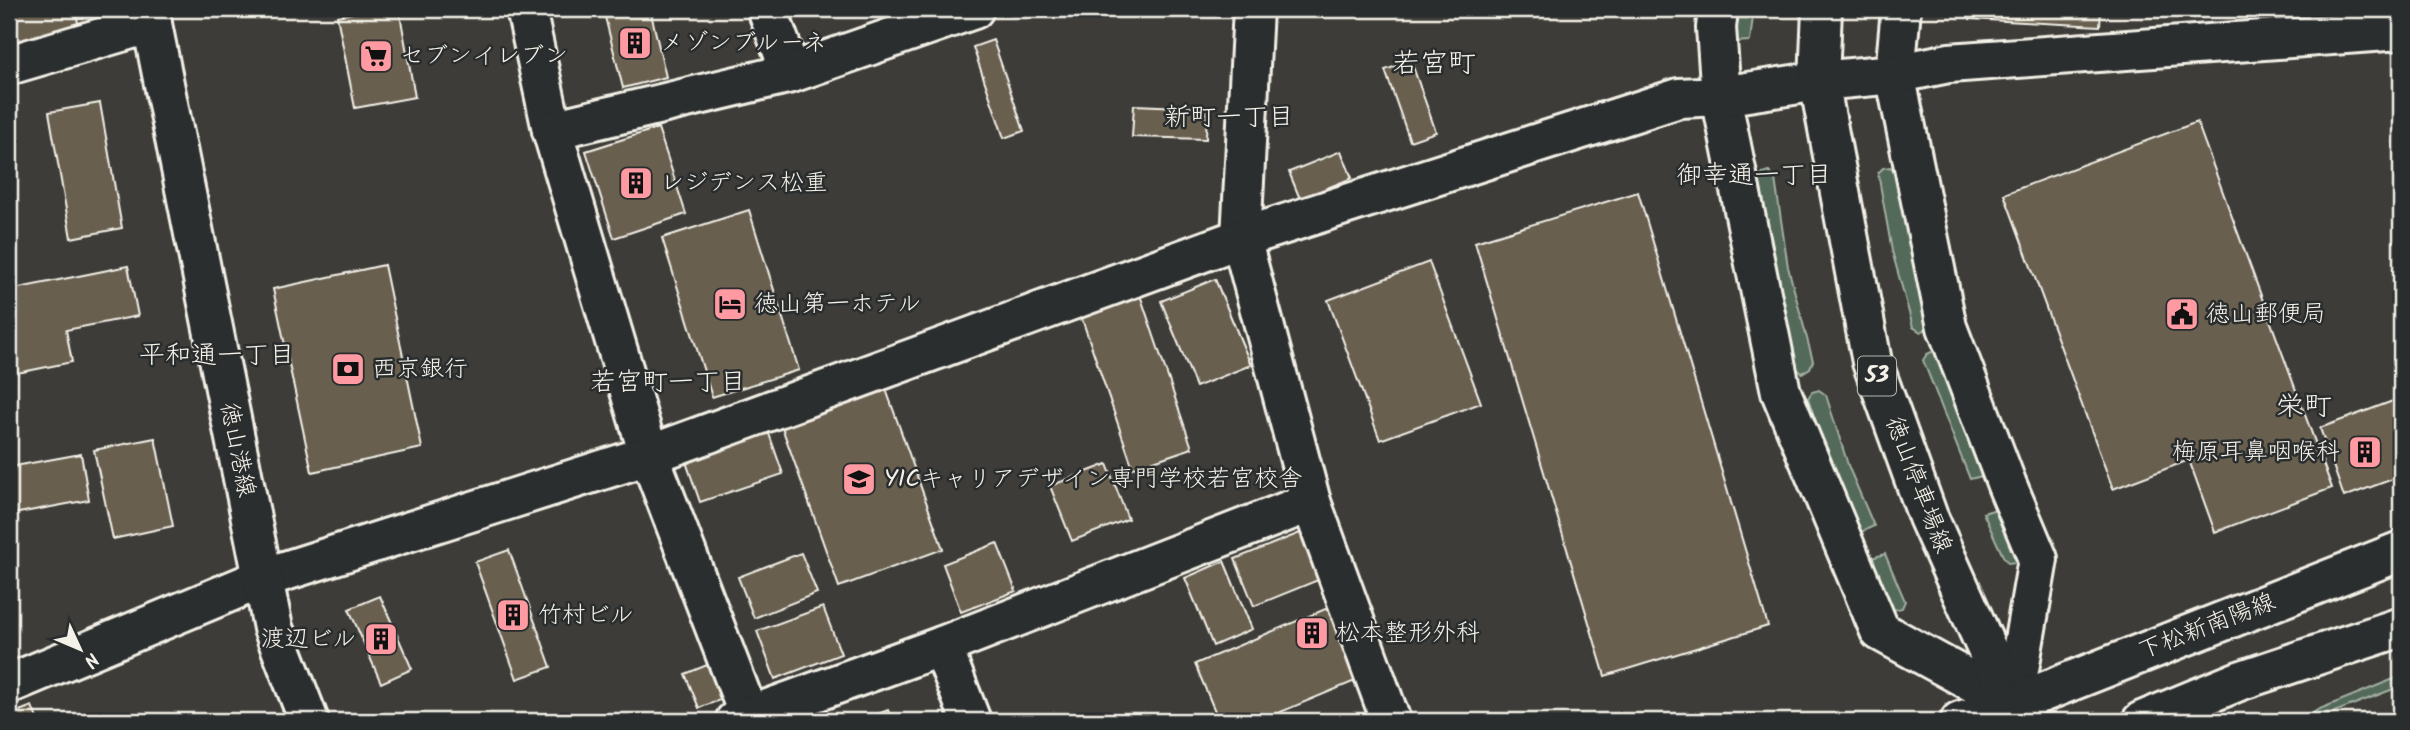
<svg xmlns="http://www.w3.org/2000/svg" width="2410" height="730" font-family="Kalam,'Klee One',sans-serif">
<rect width="100%" height="100%" fill="#3d3c38"/>
<filter id="ink" filterUnits="userSpaceOnUse"><feTurbulence type="fractalNoise" baseFrequency=".0143" numOctaves="2"/><feDisplacementMap in="SourceGraphic" scale="14" xChannelSelector="R" yChannelSelector="G"/><feConvolveMatrix kernelMatrix="1 2 1 2 8 2 1 2 1" color-interpolation-filters="sRGB"/></filter>
<g filter="url(#ink)">
<g fill="#526b5a" stroke="#a3aea1" stroke-width="2">
<polygon points="1737,9 1754,9 1750,41 1733,42"/>
<polygon points="1890,167 1897,173 1910,248 1932,321 1929,327 1921,332 1913,327 1892,251 1878,173 1883,168"/>
<polygon points="1769,172 1775,179 1788,267 1813,361 1810,368 1802,373 1795,367 1757,179 1762,174"/>
<polygon points="1934,351 1941,357 1986,475 1970,479 1923,360 1927,354"/>
<polygon points="1819,390 1826,395 1849,468 1874,526 1857,534 1832,473 1808,398 1812,392"/>
<polygon points="2000,508 2019,555 2017,562 2008,563 2003,556 1983,513"/>
<polygon points="1885,554 1905,601 1902,608 1894,610 1888,603 1868,559"/>
<polygon points="2401,676 2401,686 2319,718 2318,721 2303,721 2305,715"/>
</g>
<g fill="#685f50" stroke="#f4f1e8" stroke-width="2">
<polygon points="9,9 75,9 81,36 9,51"/>
<polygon points="233,9 256,9 235,14"/>
<polygon points="374,9 399,9 415,97 355,108 337,16"/>
<polygon points="603,9 650,9 666,77 623,88"/>
<polygon points="1971,9 2101,9 2100,26 1970,19"/>
<polygon points="993,40 1024,131 1004,138 973,47"/>
<polygon points="1411,61 1436,132 1410,141 1385,70"/>
<polygon points="100,103 122,228 71,238 49,112"/>
<polygon points="1134,105 1207,108 1206,139 1132,137"/>
<polygon points="2197,122 2332,488 2215,532 2189,460 2113,489 2004,194"/>
<polygon points="658,128 686,214 614,238 586,151"/>
<polygon points="1341,151 1352,178 1300,199 1289,172"/>
<polygon points="1638,192 1768,626 1605,676 1475,242"/>
<polygon points="749,210 799,370 712,397 662,238"/>
<polygon points="1429,262 1481,403 1380,440 1328,300"/>
<polygon points="384,265 422,448 312,472 273,289"/>
<polygon points="128,266 138,316 66,330 72,362 17,373 13,349 9,350 9,290"/>
<polygon points="1215,279 1251,365 1196,387 1161,301"/>
<polygon points="1138,289 1192,448 1133,468 1079,310"/>
<polygon points="883,381 943,549 839,587 779,419"/>
<polygon points="2401,398 2401,476 2344,497 2320,428"/>
<polygon points="767,428 783,474 700,502 684,456"/>
<polygon points="155,438 173,526 113,539 94,450"/>
<polygon points="81,454 89,500 13,514 9,491 9,467"/>
<polygon points="1107,464 1128,519 1072,541 1050,486"/>
<polygon points="1315,527 1333,574 1254,606 1235,559"/>
<polygon points="997,543 1016,591 961,612 943,564"/>
<polygon points="509,550 551,667 517,679 475,562"/>
<polygon points="801,553 817,593 754,618 738,577"/>
<polygon points="1224,561 1252,629 1213,646 1185,578"/>
<polygon points="380,596 412,669 381,683 349,609"/>
<polygon points="1342,602 1372,674 1259,721 1219,721 1195,664"/>
<polygon points="823,607 841,654 775,679 757,631"/>
<polygon points="729,656 743,691 699,708 685,674"/>
<polygon points="32,706 38,721 9,721 9,715"/>
<polygon points="888,710 892,721 860,721"/>
</g>
<g fill="none" stroke-linecap="round" stroke-linejoin="round">
<g stroke="#f4f1e8" stroke-width="44">
<g id="minor">
<polyline points="526,9 552,130 649,455 751,721"/>
<polyline points="767,9 791,73"/>
<polyline points="1253,9 1241,238 1311,502 1391,721"/>
<polyline points="1718,9 1716,28 1721,96 1781,392 1880,631 2013,704 2038,559 2007,485 1947,327 1895,74 1901,9"/>
<polyline points="9,65 152,23"/>
<polyline points="552,130 791,73 974,9"/>
<polyline points="942,646 971,721"/>
<polyline points="9,684 263,578 649,455 1241,238 1679,98 1721,96 1819,81 1895,74 1949,63 2401,30"/>
<polyline points="735,721 942,646 1311,502"/>
</g>
</g>
<g stroke="#f4f1e8" stroke-width="44">
<g id="major">
<polyline points="149,9 273,628 309,721"/>
<polyline points="1822,9 1819,81 1872,362 1928,517 2019,721"/>
<polyline points="1960,721 2013,704 2401,551"/>
<polyline points="2142,721 2239,681 2401,627"/>
</g>
</g>
<use href="#minor" stroke="#2a2d2e" stroke-width="38"/>
<use href="#major" stroke="#2a2d2e" stroke-width="38"/>
</g>
</g>
<defs>
<g id="building-square" transform="scale(1.75)"><rect x="-9" y="-9" width="18" height="18" rx="4" fill="#ff9aa2" stroke="#2a2d2e"/><path d="M-4-6H4V6H1V3H-1V6H-4ZM-2.5-4.3h1.7v1.8h-1.7ZM.8-4.3h1.7v1.8H.8ZM-2.5-1h1.7V.8h-1.7ZM.8-1h1.7V.8H.8Z" fill="#111"/></g>
<g id="supermarket-square" transform="scale(1.75)"><rect x="-9" y="-9" width="18" height="18" rx="4" fill="#ff9aa2" stroke="#2a2d2e"/><path d="M-6-5.5h2.5l.6 2H6L4.5 2H-2.5L-4.4-4H-6ZM-1.5 3.2a1.3 1.3 0 1 0 .1 0ZM3 3.2a1.3 1.3 0 1 0 .1 0Z" fill="#111"/></g>
<g id="hotel-square" transform="scale(1.75)"><rect x="-9" y="-9" width="18" height="18" rx="4" fill="#ff9aa2" stroke="#2a2d2e"/><path d="M-6-4.5h1.5V1H6V5H4.5V3h-9V5H-6ZM-4 0a1.8 1.8 0 1 1 3.6 0ZM.5 0V-2.5h3Q6-2.5 6 0Z" fill="#111"/></g>
<g id="civic-square" transform="scale(1.75)"><rect x="-9" y="-9" width="18" height="18" rx="4" fill="#ff9aa2" stroke="#2a2d2e"/><path d="M-.6-6.5H3V-4.5H.6V-3L4-1V1h2V6H-6V1h2V-1L-.6-3ZM-1.2 2.5V6h2.4V2.5Z" fill="#111"/></g>
<g id="bank-square" transform="scale(1.75)"><rect x="-9" y="-9" width="18" height="18" rx="4" fill="#ff9aa2" stroke="#2a2d2e"/><path d="M-6-4H6V4H-6ZM0-2.3a2.3 2.3 0 1 0 0 4.6a2.3 2.3 0 1 0 0-4.6Z" fill="#111"/></g>
<g id="university-square" transform="scale(1.75)"><rect x="-9" y="-9" width="18" height="18" rx="4" fill="#ff9aa2" stroke="#2a2d2e"/><path d="M0-5L7-2L0 1L-7-2ZM-4 1L0 2.5L4 1V4Q0 6-4 4Z" fill="#111"/></g>
</defs>
<g fill-rule="evenodd">
<use href="#building-square" x="635" y="43"/>
<use href="#supermarket-square" x="376" y="56"/>
<use href="#building-square" x="636" y="183"/>
<use href="#hotel-square" x="730" y="304"/>
<use href="#civic-square" x="2182" y="314"/>
<use href="#bank-square" x="348" y="369"/>
<use href="#building-square" x="2365" y="452"/>
<use href="#university-square" x="859" y="479"/>
<use href="#building-square" x="513" y="615"/>
<use href="#building-square" x="1312" y="633"/>
<use href="#building-square" x="381" y="639"/>
</g>
<g text-anchor="middle" dominant-baseline="central" stroke-width="5" stroke-linejoin="round" paint-order="stroke">
<rect fill="#2a2d2e" stroke="#b7b6b0" stroke-width="2" x="1858" y="356.5" width="38" height="39" rx="5"/>
<g font-size="23" font-weight="bold" fill="#f4f1e8">
<text x="1877" y="376">53</text>
</g>
<g font-size="24" fill="#f4f1e8" stroke="#2a2d2e" text-anchor="start">
<text x="660" y="43">メゾンブルーネ</text>
<text x="400" y="56">セブンイレブン</text>
<text x="660" y="183">レジデンス松重</text>
<text x="754" y="304">徳山第一ホテル</text>
<text x="2206" y="314">徳山郵便局</text>
<text x="372" y="369">西京銀行</text>
<text x="2340" y="452" text-anchor="end">梅原耳鼻咽喉科</text>
<text x="884" y="479">YICキャリアデザイン専門学校若宮校舎</text>
<text x="538" y="615">竹村ビル</text>
<text x="1336" y="633">松本整形外科</text>
<text x="356" y="639" text-anchor="end">渡辺ビル</text>
</g>
<g font-size="24" fill="#f4f1e8" stroke="#2a2d2e">
<text transform="translate(237 450) rotate(79)">徳山港線</text>
<text transform="translate(1918 485) rotate(69)">徳山停車場線</text>
<text transform="translate(2207 627) rotate(-21)">下松新南陽線</text>
</g>
<g font-size="26" fill="#f4f1e8" stroke="#2a2d2e">
<text x="1229" y="118">新町一丁目</text>
<text x="1754" y="176">御幸通一丁目</text>
<text x="217" y="356">平和通一丁目</text>
<text x="668" y="383">若宮町一丁目</text>
</g>
<g font-size="28" fill="#f4f1e8" stroke="#2a2d2e">
<text x="1434" y="64">若宮町</text>
<text x="2304" y="407">栄町</text>
</g>
</g>
<rect width="2410" height="730" fill="none" stroke="#2a2d2e" stroke-width="35"/>
<rect x="18" y="18" width="2375" height="695" fill="none" stroke="#f4f1e8" stroke-width="2.5" filter="url(#ink)"/>
<g transform="translate(80 649) rotate(134)" stroke="#2a2d2e" stroke-width="5" paint-order="stroke">
<path d="M0-5L12 26L0 18L-12 26Z" fill="#f4f1e8"/>
<text y="-10" font-size="19" font-weight="bold" text-anchor="middle" fill="#f4f1e8">N</text>
</g>
</svg>
